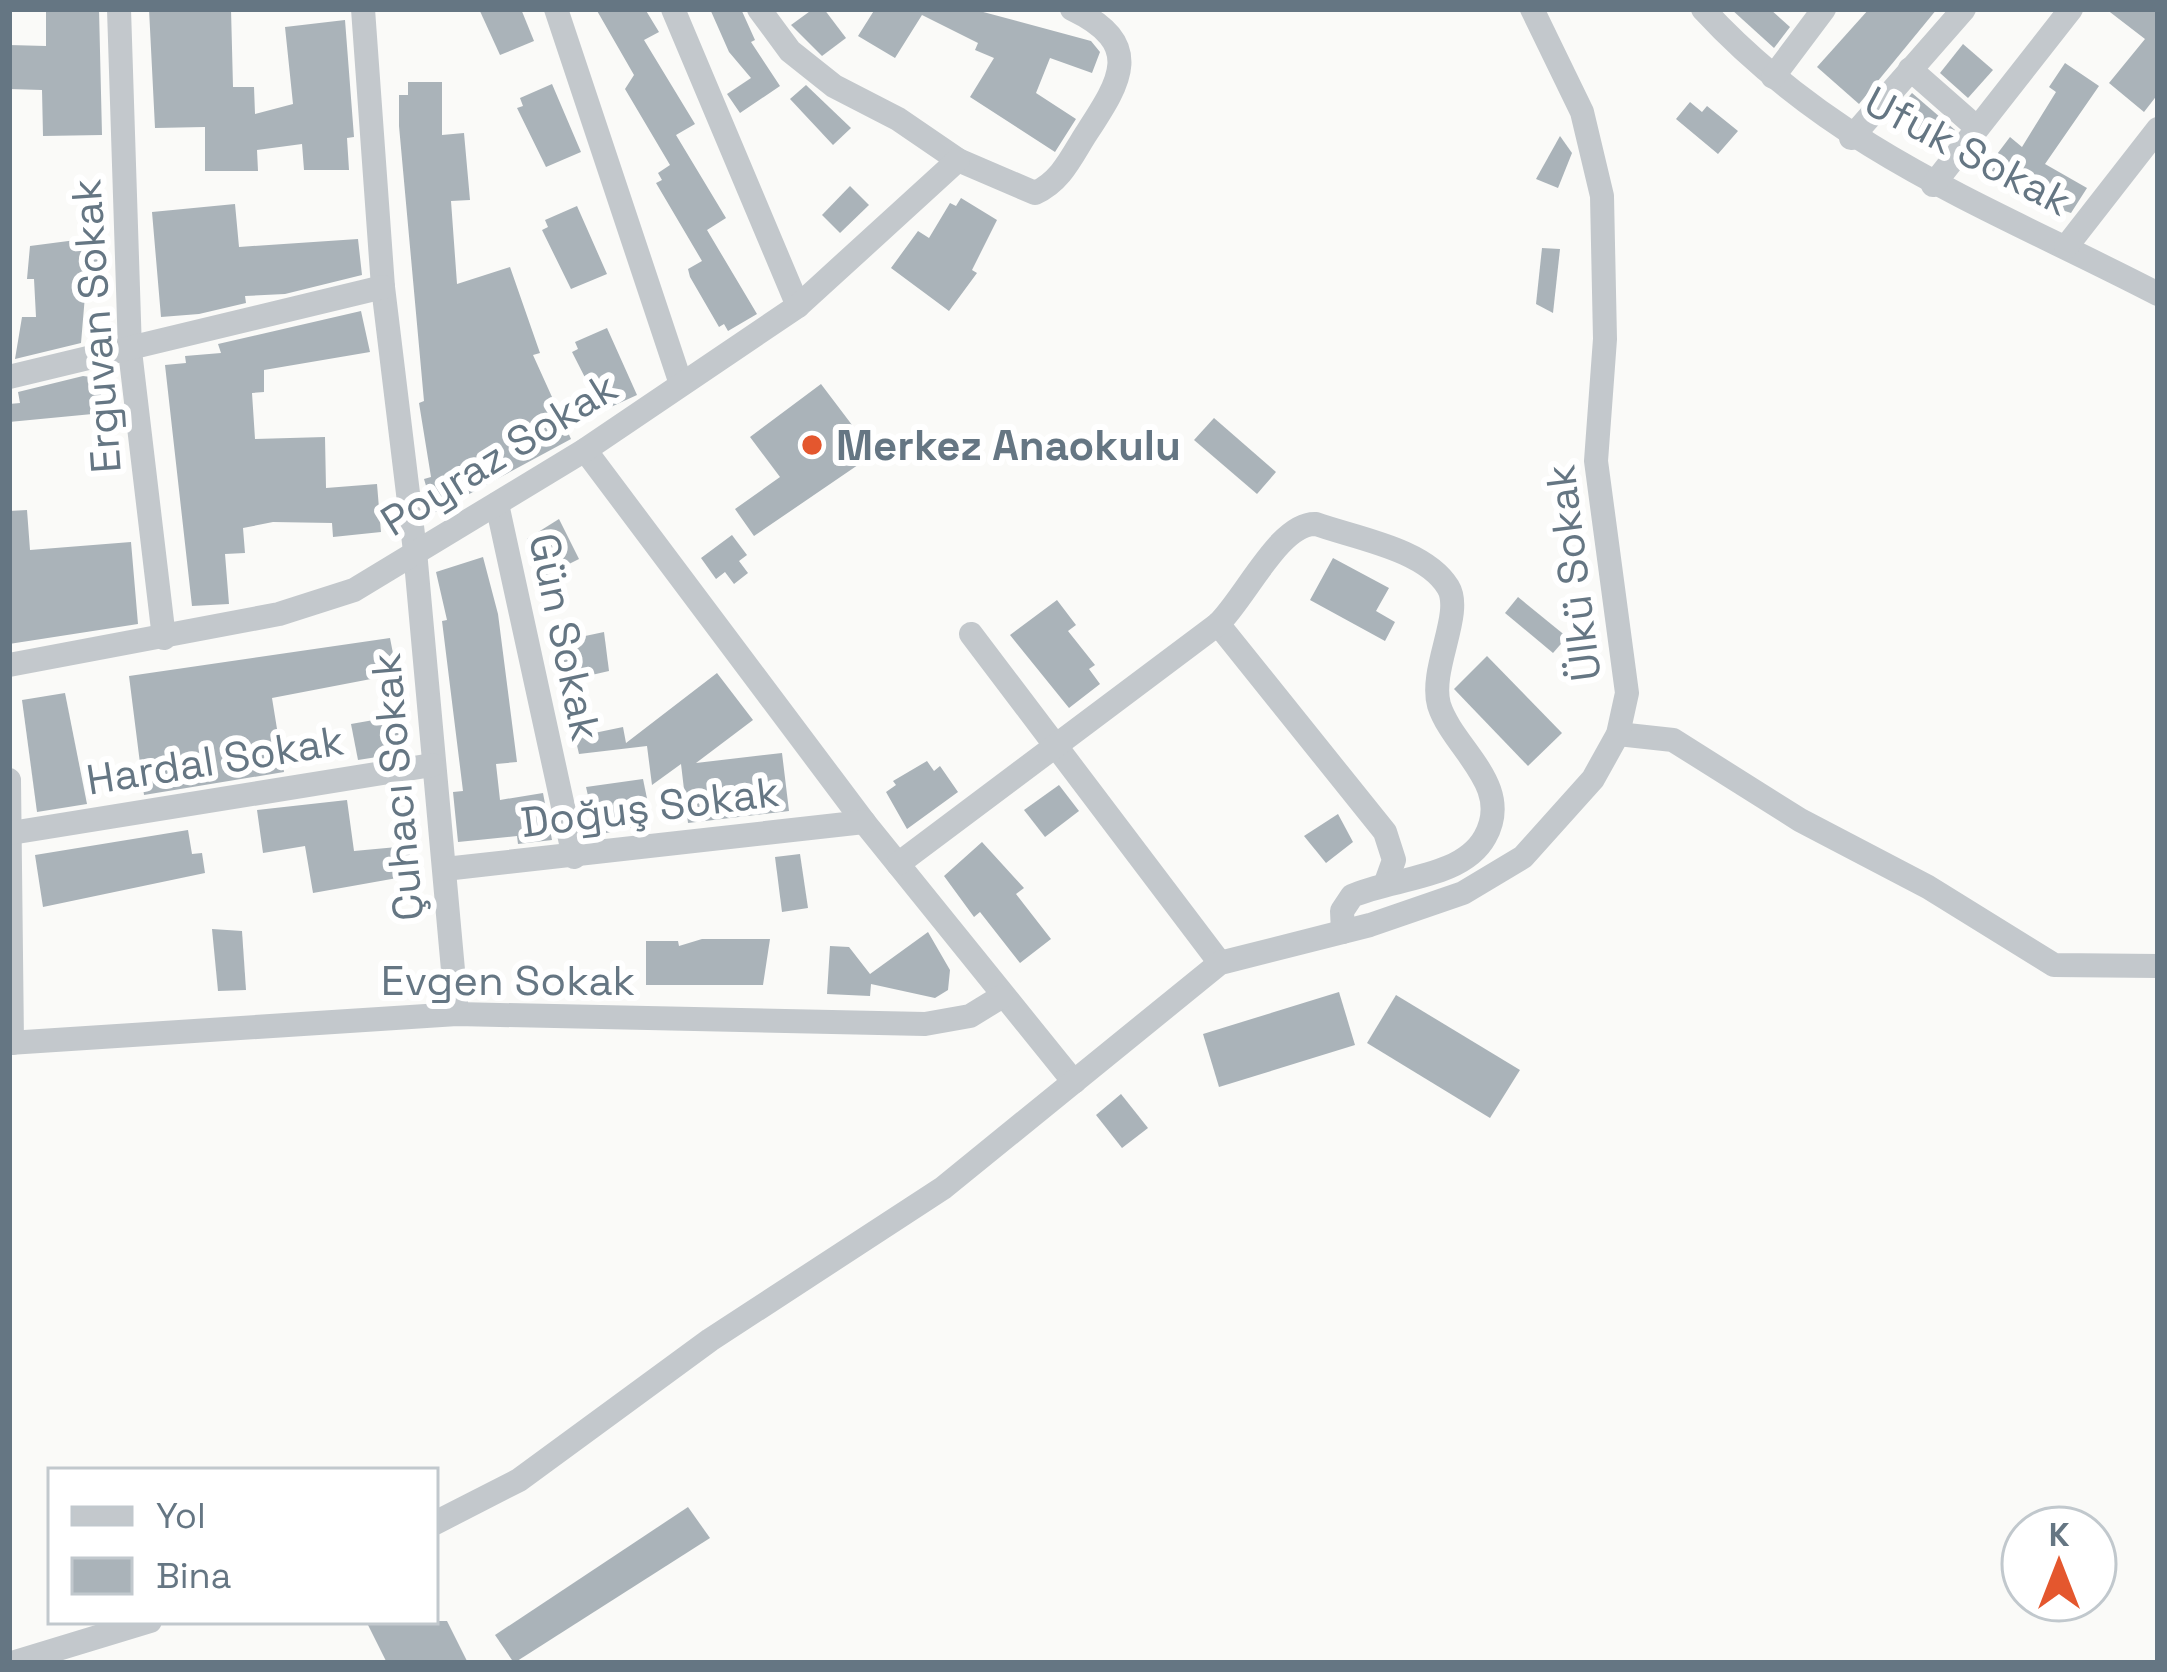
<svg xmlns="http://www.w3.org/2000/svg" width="2167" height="1672" font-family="'Space Grotesk',sans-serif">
<rect width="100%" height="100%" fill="#fafaf8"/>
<g fill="#aab3b9">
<polygon points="46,9 99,9 102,135 43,136 42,90 9,89 9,45 46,46"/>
<polygon points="149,9 231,9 233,87 254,87 255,114 293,104 285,27 345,20 354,137 347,138 349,170 304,170 302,144 257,150 258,171 205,171 205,127 155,128"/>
<polygon points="479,9 521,9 534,41 500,55"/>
<polygon points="596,9 645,9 659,32 644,40 695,124 676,135 726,218 707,230 757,314 728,331 724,324 719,327 690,277 688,269 702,261 656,183 662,180 658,173 670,165 625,89 634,75"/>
<polygon points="710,9 741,9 755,40 751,42 780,86 740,113 727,94 751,78 729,52"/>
<polygon points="813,9 824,9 846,38 822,56 791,25"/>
<polygon points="875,9 972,9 1091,41 1100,52 1092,73 1050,58 1036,93 1076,119 1055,152 970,97 994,58 975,50 978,43 922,15 895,58 858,36"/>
<polygon points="1731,9 1770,9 1790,27 1774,48"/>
<polygon points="1869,9 1937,9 1859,104 1817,67"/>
<polygon points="2106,9 2158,9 2158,94 2144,112 2109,83 2145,39"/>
<polygon points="1963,44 1993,70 1968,98 1940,73"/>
<polygon points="2065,63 2099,86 2045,164 2087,188 2071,213 2016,195 1985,170 2010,137 2022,147 2056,92 2049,87"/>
<polygon points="408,82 442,82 442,135 464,133 470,200 451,201 457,284 510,267 540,353 533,355 571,439 434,513 424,479 431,477 419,403 424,401 399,126 399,95 408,95"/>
<polygon points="552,84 581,152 546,167 517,108 523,106 520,98"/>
<polygon points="806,85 851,128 833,145 790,99"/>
<polygon points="1912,93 1955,130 1938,152 1894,114"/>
<polygon points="1690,102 1702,112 1707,106 1738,131 1718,154 1676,119"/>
<polygon points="1560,136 1572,153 1558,188 1536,179"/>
<polygon points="850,186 869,205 840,233 822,215"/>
<polygon points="961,198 997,220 972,270 977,273 949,311 891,268 918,231 929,238 950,203 956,206"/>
<polygon points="235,204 239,247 358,239 362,275 285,294 245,296 246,303 199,314 161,317 152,212"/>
<polygon points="577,206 607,274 571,289 542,230 548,227 545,220"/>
<polygon points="99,237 101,271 87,272 81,343 15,359 22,317 36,317 34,279 27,279 30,246"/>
<polygon points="1542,248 1560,249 1553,313 1536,304"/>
<polygon points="361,311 370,352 264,370 264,392 252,393 255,439 325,437 326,488 377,484 381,532 333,537 332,523 273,522 243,528 245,553 225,554 229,604 192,606 165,365 186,363 185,356 221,353 218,344"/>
<polygon points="607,328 637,395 602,411 572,352 578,349 575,342"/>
<polygon points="83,376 99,378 103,413 9,422 9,404 20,403 18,392"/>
<polygon points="821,384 874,454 754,536 735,509 780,477 750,437"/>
<polygon points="1214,418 1276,472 1257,494 1194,440"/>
<polygon points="27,510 30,550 131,542 138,624 9,644 9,511"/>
<polygon points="559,519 579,559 545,576 527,539"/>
<polygon points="732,535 747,555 739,561 748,573 734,584 725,572 716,579 701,558"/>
<polygon points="483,557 498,614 517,762 496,764 500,800 543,793 552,840 518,844 517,836 458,842 453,792 463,791 442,621 447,620 436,572"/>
<polygon points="1333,558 1389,588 1376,611 1395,622 1385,641 1310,600"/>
<polygon points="1518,597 1567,637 1553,653 1505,613"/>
<polygon points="1057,600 1076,625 1068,631 1095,665 1089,669 1100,684 1069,708 1010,635"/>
<polygon points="604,632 609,671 561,682 552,643"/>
<polygon points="390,638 397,674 272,698 284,772 144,795 129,676"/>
<polygon points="1487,656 1562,733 1528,766 1454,689"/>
<polygon points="717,673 753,720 696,763 782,753 789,811 688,823 681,764 652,785 647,746 579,754 575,737 623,727 626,743"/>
<polygon points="65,693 87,804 37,812 22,700"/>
<polygon points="402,715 409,752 358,760 351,724"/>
<polygon points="927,761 934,771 940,766 958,792 907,829 886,792 896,785 893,781"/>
<polygon points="643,779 652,823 597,835 586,787"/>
<polygon points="1059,785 1079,811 1045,837 1024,810"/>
<polygon points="347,800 354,851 408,846 414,875 313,893 305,846 263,853 257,810"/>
<polygon points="1338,814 1353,842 1326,863 1304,836"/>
<polygon points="188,830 192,854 202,853 205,873 43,907 35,855"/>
<polygon points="982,842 1024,888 1016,894 1051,939 1020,963 980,912 974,917 944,876"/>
<polygon points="800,854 808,908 782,912 775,857"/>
<polygon points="212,929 242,931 246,990 218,991"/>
<polygon points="928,932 950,970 948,990 935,998 871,984 870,996 827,994 830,946 849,947 870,974"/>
<polygon points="702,939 770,939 763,985 646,985 646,941 678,941 679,946"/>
<polygon points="1339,992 1355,1045 1219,1087 1203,1034"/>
<polygon points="1396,995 1520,1070 1490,1118 1367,1043"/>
<polygon points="1121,1094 1148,1128 1122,1148 1096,1115"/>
<polygon points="688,1507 710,1538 514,1663 495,1635"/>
<polygon points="366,1621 447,1621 468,1663 387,1663"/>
</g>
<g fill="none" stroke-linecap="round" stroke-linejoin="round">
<g stroke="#c3c8cc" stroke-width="24">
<polyline points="119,9 130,351 164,638"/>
<polyline points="363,9 383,287 415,551 457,1014"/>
<polyline points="556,9 681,384"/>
<polyline points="673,9 798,306"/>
<path d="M759,9L790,51L834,86L898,119L958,160L1035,193C1060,182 1071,158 1084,137C1119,83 1147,45 1072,9"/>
<path d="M1703,9C1835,152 1990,207 2158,294"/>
<polyline points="1910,69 1976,127"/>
<polyline points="1773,77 1824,9"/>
<polyline points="1851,138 1964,9"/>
<polyline points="1933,185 2071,9"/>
<polyline points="2066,247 2158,129"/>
<polyline points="9,377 383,287"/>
<polyline points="585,450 864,822 1074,1082"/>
<polyline points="497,504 574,857"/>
<polyline points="1218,624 1385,832 1394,860 1385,885"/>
<polyline points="971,634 1220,963"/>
<polyline points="9,665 279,614 354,590 585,450 798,306 958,160"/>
<polyline points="1618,734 1673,740 1800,820 1928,887 2054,965 2158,966"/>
<polyline points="9,780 12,1043"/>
<polyline points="11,833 432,765"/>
<path d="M898,864L1218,624C1246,597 1280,522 1316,524C1355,538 1425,549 1448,587C1464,613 1429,669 1439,705C1453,749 1514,785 1485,837C1462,879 1391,878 1352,896L1342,911L1343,932"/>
<polyline points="445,869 864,822"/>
<polyline points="9,1043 457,1014 925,1024 970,1016 1001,997"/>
<polyline points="435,1523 519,1480 710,1340 943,1188 1220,963 1370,925 1463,893 1523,857 1593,779 1618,734 1627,693 1596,461 1605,339 1602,196 1582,112 1532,9"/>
<polyline points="12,1663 150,1621"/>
</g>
</g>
<circle fill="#e4572e" stroke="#fff" stroke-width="4.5" cx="812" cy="445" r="12"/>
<g text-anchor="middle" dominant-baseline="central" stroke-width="12" stroke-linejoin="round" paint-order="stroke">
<g font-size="42" fill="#657683" stroke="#fff">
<text transform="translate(1968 151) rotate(28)">Ufuk Sokak</text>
<text transform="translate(96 326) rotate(-94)">Erguvan Sokak</text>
<text transform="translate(499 454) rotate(-32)">Poyraz Sokak</text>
<text transform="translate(1573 573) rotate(-97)">Ülkü Sokak</text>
<text transform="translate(565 637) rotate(78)">Gün Sokak</text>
<text transform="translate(215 760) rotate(-9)">Hardal Sokak</text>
<text transform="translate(397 787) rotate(-95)">Çuhacı Sokak</text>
<text transform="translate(650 807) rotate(-7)">Doğuş Sokak</text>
<text x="508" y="980">Evgen Sokak</text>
</g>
<g font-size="42" font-weight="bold" fill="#657683" stroke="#fff" text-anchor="start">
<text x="836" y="445">Merkez Anaokulu</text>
</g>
</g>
<rect width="2167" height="1672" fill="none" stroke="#657683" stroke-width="24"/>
<rect x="48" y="1468" width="390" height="156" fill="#ffffff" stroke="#c1c8cd" stroke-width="3"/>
<rect x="72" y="1507" width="60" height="18" fill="#c3c8cc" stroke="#c1c8cd" stroke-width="3"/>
<text x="156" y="1528" font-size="36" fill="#657683">Yol</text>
<rect x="72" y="1558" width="60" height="36" fill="#aab3b9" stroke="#c1c8cd" stroke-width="3"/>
<text x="156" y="1588" font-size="36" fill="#657683">Bina</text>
<g transform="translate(2059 1564)"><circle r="57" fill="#ffffff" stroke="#c1c8cd" stroke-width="3"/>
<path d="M0-9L21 45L0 30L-21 45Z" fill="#e4572e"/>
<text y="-18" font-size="33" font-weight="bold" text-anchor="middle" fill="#657683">K</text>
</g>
</svg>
